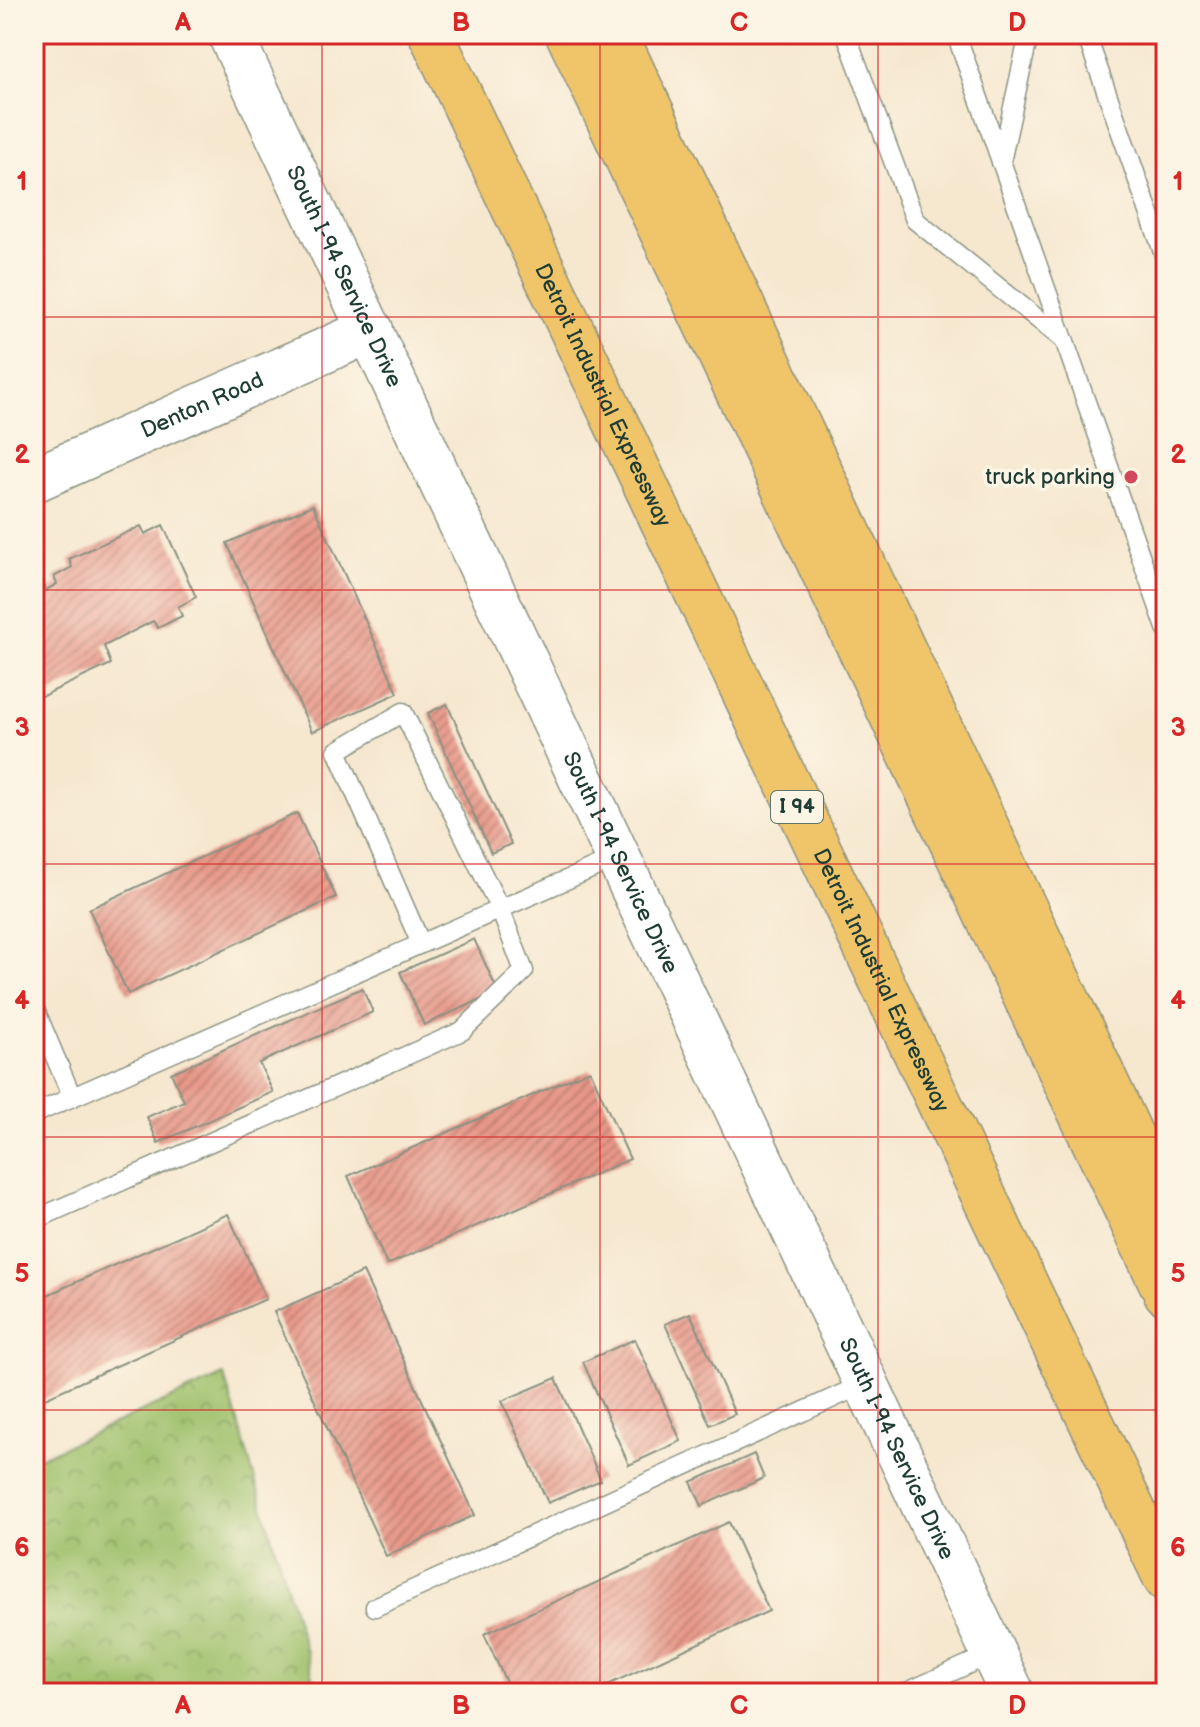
<svg xmlns="http://www.w3.org/2000/svg" width="1200" height="1727" font-family="'Balsamiq Sans',sans-serif">
<defs>
<pattern id="park-crowns" width="20" height="18" patternUnits="userSpaceOnUse" patternTransform="scale(2)"><rect width="20" height="18" fill="#9dc069"/><path d="M2 6a3 3 0 1 1 6 0M12 15a3 3 0 1 1 6 0" fill="none" stroke="#7f9d57"/></pattern>
<pattern id="building-hatch" width="6" height="6" patternUnits="userSpaceOnUse" patternTransform="scale(2)"><rect width="6" height="6" fill="#e79788"/><path d="M-1 1l2-2M0 6l6-6M5 7l2-2" fill="none" stroke="#bb7c70"/></pattern>
</defs>
<rect width="100%" height="100%" fill="#fcf5e5"/>
<filter id="ink" filterUnits="userSpaceOnUse"><feTurbulence type="fractalNoise" baseFrequency=".0125" numOctaves="2"/><feDisplacementMap in="SourceGraphic" scale="16" xChannelSelector="R" yChannelSelector="G"/><feConvolveMatrix kernelMatrix="1 2 1 2 8 2 1 2 1" color-interpolation-filters="sRGB"/></filter>
<filter id="wash" filterUnits="userSpaceOnUse"><feTurbulence type="fractalNoise" baseFrequency=".006" numOctaves="4" result="noise"/><feDisplacementMap in="SourceGraphic" scale="32" xChannelSelector="R" yChannelSelector="G"/><feGaussianBlur stdDeviation="1.8" result="paint"/><feColorMatrix in="noise" values="0 0 0 0 0 0 0 0 0 0 0 0 0 0 0 0 0 1.4 0 .05"/><feComposite in="paint" operator="in"/></filter>
<g filter="url(#wash)">
<rect width="100%" height="100%" fill="#f6e7cf"/>
<polygon fill="url(#park-crowns)" stroke="#5e7e4e" stroke-width="2" points="224,1375 318,1693 34,1693 34,1460"/>
<g id="blocks">
<g fill="url(#building-hatch)">
<polygon points="313,505 398,693 312,732 227,543"/>
<polygon points="163,525 196,597 178,607 182,616 158,628 153,621 104,646 111,664 34,700 34,587 41,583 46,590 57,584 54,577 72,567 69,559 141,526 145,534"/>
<polygon points="447,704 511,844 491,853 428,713"/>
<polygon points="297,813 336,897 128,994 89,909"/>
<polygon points="474,939 498,992 424,1025 400,972"/>
<polygon points="362,988 373,1012 259,1063 273,1092 158,1143 147,1117 184,1101 171,1073"/>
<polygon points="590,1070 630,1159 387,1265 348,1176"/>
<polygon points="228,1214 266,1299 34,1403 34,1301"/>
<polygon points="363,1272 475,1515 386,1556 274,1312"/>
<polygon points="690,1313 735,1414 710,1425 665,1324"/>
<polygon points="635,1339 681,1441 629,1465 583,1362"/>
<polygon points="556,1378 601,1480 548,1503 502,1401"/>
<polygon points="754,1454 764,1478 702,1506 691,1482"/>
<polygon points="729,1522 769,1611 590,1693 511,1693 484,1634"/>
</g>
</g>
</g>
<g filter="url(#ink)">
<use href="#blocks" fill-opacity="0" stroke="#8a9282" stroke-width="2"/>
<g fill="none" stroke-linecap="round" stroke-linejoin="round">
<g stroke="#8a9282" stroke-width="21">
<g id="service">
<polyline points="846,34 915,220 1065,341"/>
<polyline points="956,34 1166,628"/>
<polyline points="1086,34 1166,260"/>
<polyline points="1001,162 1029,34"/>
<polyline points="34,1007 72,1097"/>
<polyline points="34,1114 616,858"/>
<polyline points="34,1220 462,1031 524,971 500,909 403,712 337,751 421,944"/>
<polyline points="375,1607 866,1383"/>
<polyline points="905,1693 993,1653"/>
</g>
</g>
<g stroke="#8a9282" stroke-width="47">
<g id="tertiary">
<path id="s1" d="M230,34L1012,1693"/>
<path id="s2" d="M34,480L371,330"/>
</g>
</g>
<g stroke="#8a9282" stroke-width="47">
<g id="motorway">
<path id="s3" d="M431,34L1166,1579"/>
<polyline points="568,34 1166,1293"/>
<polyline points="615,34 1166,1210"/>
</g>
</g>
<use href="#service" stroke="#fff" stroke-width="18"/>
<use href="#tertiary" stroke="#fff" stroke-width="44"/>
<use href="#motorway" stroke="#f0c469" stroke-width="44"/>
</g>
</g>
<path fill="none" stroke="#d62828" stroke-width="2" stroke-opacity="0.55" d="M322,34V1693M600,34V1693M878,34V1693M34,317H1166M34,590H1166M34,864H1166M34,1137H1166M34,1410H1166"/>
<circle fill="#d1495b" stroke="#fcf5e5" stroke-width="3" cx="1131" cy="477" r="8"/>
<g text-anchor="middle" dominant-baseline="central" stroke-width="7" stroke-linejoin="round" paint-order="stroke">
<rect fill="#fcf5e5" stroke="#617469" stroke-width="2" x="771" y="791" width="52" height="32" rx="6"/>
<g font-size="20" font-weight="bold" fill="#1f3d34">
<text x="797" y="807">I 94</text>
</g>
<g font-size="22" fill="#1f3d34" stroke="#fcf5e5">
<text stroke="none"><textPath href="#s1" startOffset="268">South I-94 Service Drive</textPath></text>
<text stroke="none"><textPath href="#s3" startOffset="400">Detroit Industrial Expressway</textPath></text>
<text stroke="none"><textPath href="#s2" startOffset="184">Denton Road</textPath></text>
<text stroke="none"><textPath href="#s1" startOffset="916">South I-94 Service Drive</textPath></text>
<text stroke="none"><textPath href="#s3" startOffset="1048">Detroit Industrial Expressway</textPath></text>
<text stroke="none"><textPath href="#s1" startOffset="1564">South I-94 Service Drive</textPath></text>
</g>
<g font-size="22" fill="#1f3d34" stroke="#fcf5e5" text-anchor="end">
<text x="1115" y="477">truck parking</text>
</g>
</g>
<rect width="1200" height="1727" fill="none" stroke="#fcf5e5" stroke-width="88"/>
<rect x="44" y="44" width="1112" height="1639" fill="none" stroke="#d62828" stroke-width="3"/>
<g font-size="26" text-anchor="middle" font-weight="bold" fill="#d62828">
<text x="183" y="31">A</text>
<text x="461" y="31">B</text>
<text x="739" y="31">C</text>
<text x="1017" y="31">D</text>
<text x="22" y="190">1</text>
<text x="1178" y="190">1</text>
<text x="22" y="463">2</text>
<text x="1178" y="463">2</text>
<text x="22" y="736">3</text>
<text x="1178" y="736">3</text>
<text x="22" y="1009">4</text>
<text x="1178" y="1009">4</text>
<text x="22" y="1282">5</text>
<text x="1178" y="1282">5</text>
<text x="22" y="1556">6</text>
<text x="1178" y="1556">6</text>
<text x="183" y="1714">A</text>
<text x="461" y="1714">B</text>
<text x="739" y="1714">C</text>
<text x="1017" y="1714">D</text>
</g>
</svg>
